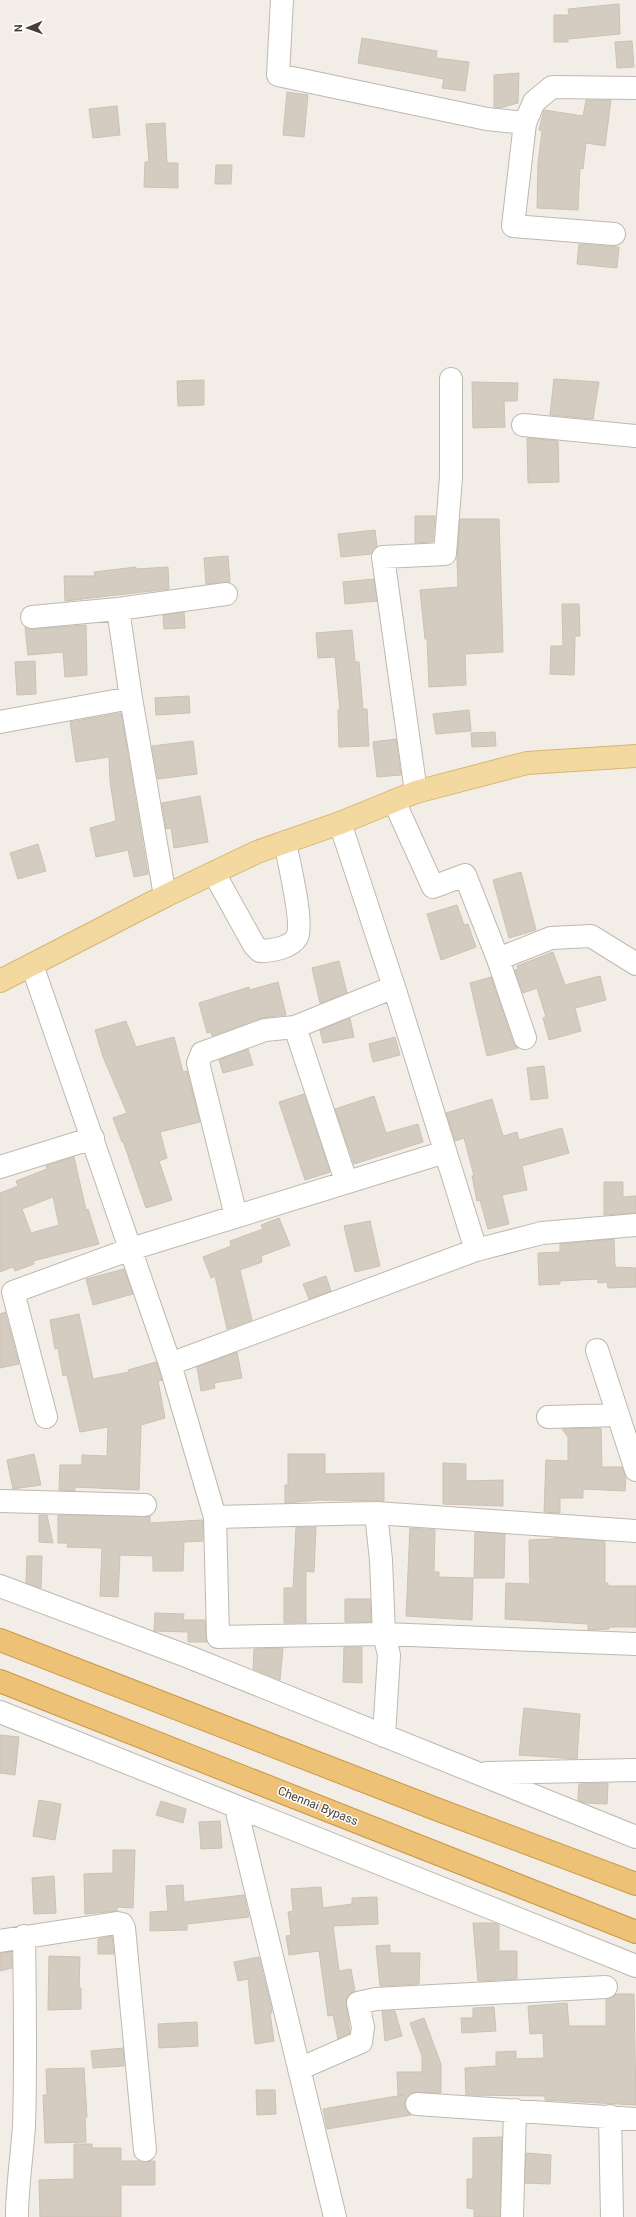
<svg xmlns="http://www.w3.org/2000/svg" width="636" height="2217" font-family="Roboto,sans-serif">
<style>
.building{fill:#d5ccc1;stroke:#ccc1b2;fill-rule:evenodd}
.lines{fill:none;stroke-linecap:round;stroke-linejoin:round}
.minor-casing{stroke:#bfb8ae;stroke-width:24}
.major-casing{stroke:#d6b571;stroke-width:24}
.highway-casing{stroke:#cc9747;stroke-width:24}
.minor{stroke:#fff;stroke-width:22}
.major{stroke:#f3d99f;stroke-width:22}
.highway{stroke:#eec276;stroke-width:22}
.labels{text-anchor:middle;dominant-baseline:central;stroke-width:3;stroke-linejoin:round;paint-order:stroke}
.street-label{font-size:12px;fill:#443e37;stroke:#fff}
</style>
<rect width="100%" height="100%" fill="#f2eee7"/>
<path class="building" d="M619 4 620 34 568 39V42H554V15H569L568 9Z
M362 38 437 51 436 58 469 62 465 91 442 88 444 79 358 63Z
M632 41 634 67 617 68 615 42Z
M519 73 518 103 500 108 494 107V75Z
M287 92 308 95 304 137 283 135Z
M586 100H611L605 146 586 143 583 169 580 168 578 210 537 208 538 163 542 131 539 130 544 110 583 116Z
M117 106 120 135 93 138 89 109Z
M165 123 167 163H178V188L144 187 145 162H149L146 124Z
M216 165H232L231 184H215Z
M579 244 619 247 617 268 577 264Z
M554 379 599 382 593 419 550 415Z
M204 380V405L178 406 177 381Z
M472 382 518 383 517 401H504L505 427 473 428Z
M527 438 558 441 559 482 528 483Z
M415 516H435L433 542 415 543Z
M460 519H499L503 652 465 654 466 685 429 687 427 639H425L420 590 458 587 457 558Z
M375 530 377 546 371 554 341 557 338 534Z
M228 556 230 582 206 584 204 558Z
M136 567V569L168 567 169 589 65 601 64 576H95L94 572Z
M374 579 377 601 345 604 343 582Z
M562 604H579L580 636H575L574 675 550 674 551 646H563Z
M184 612 185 628 164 629 163 615Z
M86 625 87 675 65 677 63 652 28 655 25 627 33 629Z
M352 630 355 662H359L363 709H367L369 746 339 747 338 710H340L335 657 318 658 316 633Z
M35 661 36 694 17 695 15 662Z
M189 696 190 713 156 715 155 698Z
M469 710 471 731 436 734 433 714Z
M121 713 148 874 134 877 128 850 96 857 90 828 116 821 110 781 109 757 76 762 70 722Z
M495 732 496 746 472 747 471 733Z
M396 739 401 775 377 777 373 742Z
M193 741 197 774 158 779 152 746Z
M200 796 208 842 174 848 171 828 166 829 162 803Z
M38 844 46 871 18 879 10 853Z
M521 872 536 930 509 938 493 880Z
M457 905 464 925 468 924 476 947 441 960 427 914Z
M553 952 565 985 600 976 606 1000 575 1008 581 1031 549 1040 543 1018 546 1017 537 988 523 993 515 970 518 969 517 966Z
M339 961 347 993 320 1003 312 968Z
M491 977 513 1042 518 1048 487 1056 470 983Z
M278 982 286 1015 261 1018 212 1036 211 1032 207 1033 199 1003 249 987 250 990Z
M350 1018 354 1037 323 1043 320 1030Z
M126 1021 136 1047 174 1037 183 1072 187 1071 200 1122 160 1132 167 1158 159 1161 172 1200 146 1208 123 1141 122 1142 113 1118 127 1113 103 1057 95 1030Z
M395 1037 400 1055 373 1062 369 1044Z
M248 1049 253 1065 223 1073 219 1060Z
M544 1066 548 1098 531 1100 527 1068Z
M304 1094 330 1172 305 1180 279 1102Z
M374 1096 386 1133 418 1124 423 1142 354 1164 335 1109Z
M492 1099 503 1136 517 1132 519 1140 562 1128 569 1153 522 1166 527 1190 502 1195 509 1224 488 1229 480 1200 477 1201 472 1176H474L464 1138 455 1141 446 1113Z
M74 1157 86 1210 88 1209 99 1244 33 1261 34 1264 15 1271 13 1267 0 1272V1193L18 1186 16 1181 47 1169 46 1166ZM53 1197 59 1225 31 1233 22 1209Z
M604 1182H623V1197L636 1196V1213L604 1215Z
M279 1218 290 1245 261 1256 262 1262 240 1270 252 1320 227 1329 215 1276 211 1278 203 1257 231 1246 230 1241 263 1229 261 1225Z
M370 1221 380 1266 355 1272 344 1226Z
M614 1239 615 1267 636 1268V1287L608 1288 607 1282 598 1283V1279L560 1281V1284L539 1285 538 1253 560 1252V1244Z
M124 1269 133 1294 93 1305 86 1279Z
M326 1276 331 1291 309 1299 303 1284Z
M5 1312 19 1364 0 1368V1314Z
M79 1314 93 1379 129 1372 128 1370 156 1362 162 1380 158 1381 165 1418 141 1425 139 1490 75 1487V1491L59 1490 60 1465H82V1455L107 1456 108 1427 80 1432 67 1375 63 1376 58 1348 55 1349 50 1320Z
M237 1352 242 1378 214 1383 215 1388 201 1391 197 1367Z
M601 1428 602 1467H622L626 1476 625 1491 583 1489V1498H560V1513L544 1512 546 1460 568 1461V1437L562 1429Z
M34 1454 41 1485 13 1489 7 1460Z
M288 1454H325V1474L384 1473V1501L319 1500 285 1503V1485H288Z
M443 1463 466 1464V1481L503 1480V1506L443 1504Z
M39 1515H47L53 1543 39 1542Z
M58 1515 150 1516V1523L203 1520V1541L184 1542 183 1571H153V1556L120 1555 118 1597 100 1596 102 1548 67 1547 68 1543H58Z
M296 1527H316L314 1572 306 1571V1623H284V1588H293Z
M410 1528 435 1530 434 1572H439V1577L473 1578 472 1620 406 1616Z
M475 1532 505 1534 504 1578H474Z
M554 1538 605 1541V1583H608V1586H636V1627H609V1629L588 1630V1624L505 1619 506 1583 530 1584 529 1540 554 1539Z
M27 1556H42L41 1588 26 1583Z
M345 1599H370L371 1622H345Z
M155 1613 184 1614 183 1620H205L207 1642H188V1632L154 1631Z
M344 1647H362V1683L343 1682Z
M283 1648 280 1680 253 1669 254 1649Z
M524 1708 580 1714 577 1759 519 1755Z
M0 1735 19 1737 15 1775 0 1773Z
M608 1783 607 1804 585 1803 578 1800 579 1784Z
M39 1800 61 1804 55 1840 33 1836Z
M161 1801 186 1809 183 1823 156 1815Z
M220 1821 222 1848 201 1849 199 1822Z
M113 1850H135L133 1908 117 1907V1911L85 1914 84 1874 113 1873Z
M54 1876 56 1913 34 1914 32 1878Z
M183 1885 184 1902 244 1895 249 1917 187 1924V1930L150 1931V1912L168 1911 166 1886Z
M321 1887 323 1908 352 1904V1898L377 1897 378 1924 333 1926 339 1971 351 1969 355 1991 349 1994 346 2000 350 2033 338 2039 333 2015 328 2016 319 1951 289 1955 286 1936 291 1935 288 1912 293 1911 291 1889Z
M473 1923H494L499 1925V1951H517V1979L478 1981Z
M112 1936 114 1954H98V1939Z
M390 1945V1953H420L419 1984 380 1986 376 1946Z
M11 1952 12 1968 0 1971V1953Z
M49 1956 80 1957 79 1988H81V2009L48 2010Z
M259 1957 271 2006 272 2013H270L274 2041 255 2044 248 1979 238 1981 234 1962Z
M616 1994H634L636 2105 545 2100V2096L466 2095 465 2068 496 2066V2052L516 2051V2059L544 2058 543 2033 530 2034 528 2006 567 2003 569 2026H606V2000L612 1998Z
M494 2007 496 2031 462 2033 461 2018H473V2008Z
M382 2011H395L402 2036 385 2041Z
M424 2018 441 2064V2093H411L406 2097 405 2104 406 2110 411 2115 327 2129 323 2109 403 2095H398L397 2072H422V2056L410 2023Z
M197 2022 198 2046 159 2048 158 2024Z
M123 2048 124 2066 93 2068 91 2051Z
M84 2068 87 2117H85L86 2142 45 2143 43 2095H47L46 2069Z
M256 2090H275L276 2114 257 2115Z
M502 2137 500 2217H474V2209L467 2208V2179H473V2138Z
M74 2144H92V2148H121V2161H155V2185H121V2217H40L39 2180 74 2179Z
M526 2153 551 2155 550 2184 525 2183Z"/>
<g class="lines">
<defs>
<path id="minor" d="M282 0 278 75 487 119 525 123
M614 234 513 226 525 123 534 102 552 87 636 88
M523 425 636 436
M118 609 226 594
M32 617 118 609 131 698
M0 722 131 698 165 896
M416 792 383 557 445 554 451 477V379
M394 801 433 887 465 875 498 959 551 938 591 936 636 964
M214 873 254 945 260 951C271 951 291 948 297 937 304 923 288 859 285 842
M498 959 525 1038
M32 965 170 1364 215 1517
M295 1027 346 1181
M0 1167 93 1138
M236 1216 198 1063 202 1053 265 1030 295 1027 394 987
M476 1250 542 1233 636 1225
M597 1350 636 1470
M170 1364 476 1250 394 987 340 823
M46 1417 13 1292 131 1249 445 1152
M548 1417 618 1415
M0 1501 145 1505
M376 1513 381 1560 384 1634 218 1637 215 1517 376 1513 636 1531
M0 1586 189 1657 636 1837
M0 1712 636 1966
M384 1736 389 1655 384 1634 636 1644
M487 1773 636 1770
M236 1808 335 2217
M0 1941 117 1923 122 1924 124 1928 145 2150
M299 2069 361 2042 363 2027 358 2003 376 1999 606 1987
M417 2104 636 2119
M610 2116 612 2217
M17 2217C17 2187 22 2156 24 2126 26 2062 25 2000 24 1936
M512 2217 515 2110"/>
<path id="major" d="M0 981 165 896 257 852 340 823 416 792 527 763 636 756"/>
<path id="highway" d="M0 1640 436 1809 636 1884
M0 1681 636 1932"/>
</defs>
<use href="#minor" class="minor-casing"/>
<use href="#major" class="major-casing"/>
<use href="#highway" class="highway-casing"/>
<use href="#minor" class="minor"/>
<use href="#major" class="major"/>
<use href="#highway" class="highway"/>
</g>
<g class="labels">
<g class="street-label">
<text transform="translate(318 1806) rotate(22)">Chennai Bypass</text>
</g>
</g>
<g transform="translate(28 28) rotate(268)" stroke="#ffffff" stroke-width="3" paint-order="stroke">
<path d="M0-3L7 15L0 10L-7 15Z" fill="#443e37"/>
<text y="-6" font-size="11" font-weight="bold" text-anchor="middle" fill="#443e37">N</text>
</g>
</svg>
